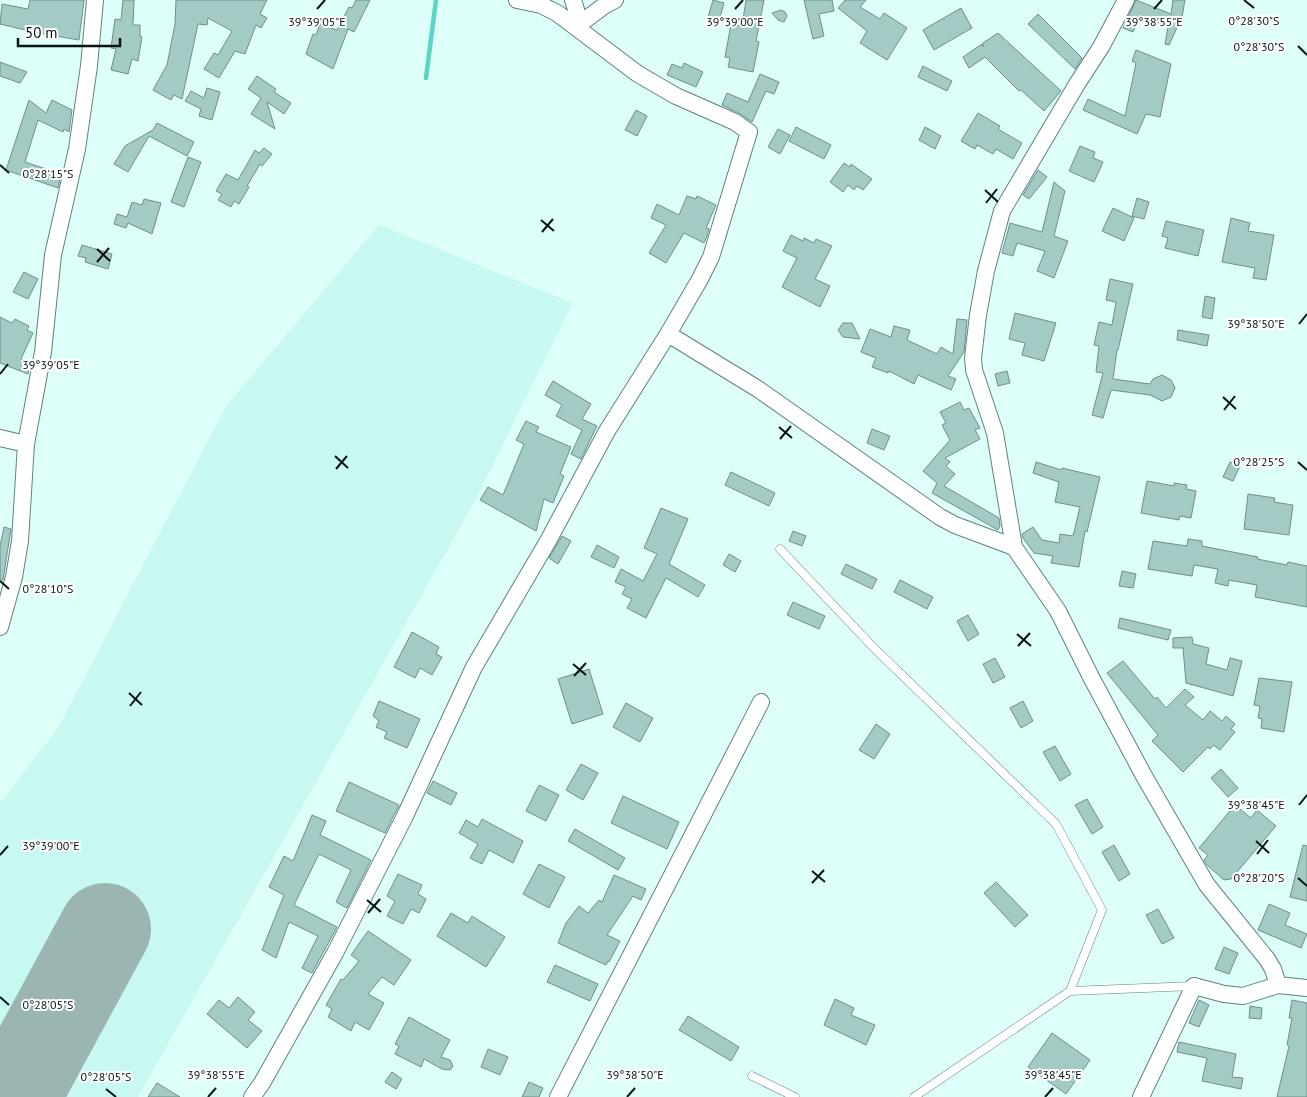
<svg xmlns="http://www.w3.org/2000/svg" width="1307" height="1097" font-family="'PT Sans',sans-serif">
<style>
.built{fill:#c7f9f2}
.lines{fill:none;stroke-linecap:round;stroke-linejoin:round}
.stream{stroke:#5ad4c7;stroke-width:4.5}
.runway{stroke:#9bb6b2;stroke-width:92}
.building{fill:#a3cac4;stroke:#6c908b}
.service-casing{stroke:#5e827e;stroke-width:9}
.minor-casing{stroke:#5e827e;stroke-width:18}
.service{stroke:#fff;stroke-width:8}
.minor{stroke:#fff;stroke-width:16}
.ticks{fill:none;stroke:#061412;stroke-width:2}
.ticks-label{font-size:12px;text-anchor:middle;fill:#061412;stroke:#fff;stroke-width:4;stroke-linejoin:round;paint-order:stroke}
</style>
<rect width="100%" height="100%" fill="#defef9"/>
<path class="built" d="M379 225 573 303 475 501 138 1097H0V803L58 728 226 406Z"/>
<g class="lines">
<path class="stream" d="M426 78 436 0"/>
<path class="runway" d="M14 1097 105 929"/>
</g>
<path class="building" d="M30 0H84L79 40 38 33 0 24 2 4 28 9Z
M123 0H134L133 25H140V36L142 37 138 61 132 59 128 74 111 70 116 49 111 48 115 19 121 20Z
M176 0H267L260 14 267 18 261 28 256 25 245 54 235 51 219 78 204 69 214 53 218 55 232 31 208 18 207 25 198 24 182 99 174 95 171 100 153 90 167 65 175 24Z
M356 0H370L354 32 348 29 333 69 306 54 313 34 316 35 320 24 337 30 349 7 352 8Z
M713 0 724 3 719 21 708 17Z
M746 0H764L756 41 759 42 753 72 728 67 730 58 725 57 731 24 742 26Z
M804 0H832L834 11 819 14 824 36 813 39Z
M845 0H866L860 7 880 19 884 13 907 28 887 60 860 43 867 31 838 8Z
M1136 0 1171 14 1173 0H1185L1182 17 1169 45 1165 44 1168 27 1141 15 1133 32 1123 28Z
M961 8 972 28 934 50 923 30Z
M781 10 785 12 787 16 784 22 778 20 772 13Z
M1038 14 1082 58 1075 69 1028 24Z
M998 33 1061 91 1044 111 1021 90 1019 91 985 57 969 68 963 57 982 44 983 47V43Z
M1136 50 1171 64 1160 117 1146 114 1137 134 1083 110 1088 99 1125 116 1136 63 1132 61Z
M0 62 27 72 20 83 0 76Z
M684 63 703 72 696 87 667 75 672 64 682 68Z
M923 66 952 81 947 91 918 77Z
M760 74 779 82 774 94 766 91 752 122 739 113 722 105 727 93 748 102Z
M257 76 276 89 274 92 291 103 284 114 267 102 275 129 251 114 261 98 248 89Z
M207 88 220 92 212 120 199 116 201 109 185 101 191 91 204 98Z
M29 100 46 113 52 100 72 110 69 132 64 129 63 132 38 120 25 162 61 174 58 188 6 170Z
M636 110 647 116 637 136 625 130Z
M978 113 1000 126 998 129 1022 143 1013 159 996 149 993 154 977 145 975 149 961 141Z
M157 123 194 142 187 156 149 136 128 172 114 164 125 146 153 130Z
M796 127 831 145 824 159 789 141Z
M925 127 941 136 935 149 919 140Z
M778 129 790 135 780 154 768 147Z
M1080 146 1095 152 1093 158 1103 162 1094 182 1069 171Z
M264 148 272 154 262 166 260 164 247 186 249 187 239 204 234 201 231 207 218 200 222 194 216 191 226 174 238 180 255 150 259 153Z
M188 157 201 162 184 207 171 202Z
M844 163 850 167 851 164 872 179 863 190 857 186 854 190 848 185 843 192 830 182Z
M1038 170 1047 177 1029 199 1023 195Z
M1054 182 1065 191 1054 236 1068 241 1054 278 1037 271 1045 251 1017 243 1013 256 1002 253 1010 223 1042 232Z
M687 196 696 199 697 196 716 205 706 228 709 229 707 236 704 243 684 233 666 263 649 253 666 225 651 218 657 204 679 215Z
M1137 198 1149 202 1144 219 1132 216Z
M144 199 161 203 152 234 128 223 126 228 114 224 117 214 127 217 132 202 142 205Z
M1113 208 1134 218 1124 241 1102 231Z
M1231 218 1250 223 1248 231 1274 235 1266 280 1253 278 1255 268 1222 262Z
M1166 221 1204 230 1198 256 1165 248 1168 238 1162 236Z
M791 235 803 241 804 238 814 243 816 239 832 246 815 279 830 286 820 307 782 287 797 258 783 251Z
M82 245 112 254 108 269 85 262 86 258 78 256Z
M24 272 38 279 28 299 13 292Z
M1110 279 1133 284 1118 350H1117L1113 379 1150 384 1153 379 1162 375 1171 380 1175 388 1171 397 1162 401 1150 395 1111 390 1103 418 1092 415 1103 373 1096 372 1099 346 1094 345 1099 322 1112 325 1116 302 1106 300Z
M1205 296 1215 298 1212 319 1202 317Z
M1015 313 1056 323 1044 361 1022 355 1025 343 1009 339Z
M0 317 12 323 15 319 29 326 27 330 33 333 21 359 31 363 28 374 0 363Z
M957 319 967 320 964 352 948 376 956 379 951 390 918 375 914 384 889 371 888 373 872 367 876 358 861 352 870 329 891 337 894 326 910 330 907 340 937 354 941 347 953 354Z
M843 323H852L860 339 843 337 838 330Z
M1178 330 1209 335 1207 346 1177 340Z
M1007 371 1010 383 998 386 995 374Z
M553 381 591 404 582 419 597 426 581 459 571 454 582 430 556 416 562 405 545 395Z
M960 402 964 410 969 408 980 428 975 430 980 439 945 458 950 462 946 466 955 474 944 486 999 518 1000 526 998 530 932 493 937 483 923 471 950 440 942 425 946 423 940 412Z
M526 421 539 427 536 432 571 447 560 474 564 476 553 503 544 499 536 531 480 500 488 487 503 495 524 444 516 440Z
M872 429 890 436 884 450 867 443Z
M1036 462 1061 470 1062 468 1100 477 1087 532 1085 531 1079 567 1051 563 1053 556 1034 553 1023 538 1022 534 1033 527 1042 540 1059 543 1060 534 1073 536 1080 507 1055 502 1059 482 1033 473Z
M1230 462 1240 466 1233 481 1223 477Z
M731 472 775 493 769 506 725 485Z
M1147 481 1174 486V483L1187 485 1186 489 1196 491 1191 518 1180 516 1179 520 1141 513Z
M1248 494 1275 498 1274 502 1293 505 1289 535 1244 529Z
M661 508 688 519 669 564 705 585 698 597 666 578 646 618 627 608 632 599 622 594 626 587 615 582 621 569 643 581 657 554 644 548Z
M4 527 11 529 3 580H0V546Z
M793 531 806 536 802 546 789 541Z
M562 536 571 541 558 564 549 558Z
M1188 539 1202 541V546L1258 557 1257 559 1287 565 1288 562 1307 566V607L1255 597 1257 585 1229 580 1228 586 1215 583 1218 569 1194 565 1192 576 1148 569 1153 541 1187 546Z
M597 545 619 557 614 568 591 557Z
M729 554 741 561 735 572 723 565Z
M846 564 877 579 872 589 841 574Z
M1122 571 1136 574 1133 588 1119 586Z
M900 580 933 597 927 609 894 592Z
M793 602 825 616 819 629 787 615Z
M968 615 979 634 968 641 957 621Z
M1120 618 1171 630 1168 640 1118 628Z
M412 632 439 647 436 654 442 657 432 675 420 668 415 678 394 667Z
M1192 637 1193 644 1209 648 1206 664 1227 670 1230 658 1242 661 1233 696 1186 683 1183 648H1173V638Z
M995 658 1005 677 993 683 983 664Z
M1123 661 1155 699 1157 697 1166 708 1185 689 1194 697 1185 705 1203 720 1210 711 1222 721 1226 716 1235 724 1231 729 1235 732 1220 750 1213 745 1210 749 1208 747 1183 772 1152 741 1158 735 1107 673Z
M589 669 603 714 572 724 558 679Z
M1259 678 1292 682 1284 732 1261 728 1262 719 1258 718 1260 706 1254 705Z
M379 701 420 719 407 748 384 738 387 732 376 727 379 721 373 716Z
M1023 701 1033 721 1021 728 1010 708Z
M626 703 653 718 640 742 613 727Z
M876 724 890 734 874 759 859 750Z
M1055 746 1071 774 1060 781 1043 752Z
M581 764 598 773 583 800 566 790Z
M1221 769 1238 788 1228 797 1211 778Z
M433 781 457 793 451 805 427 793Z
M349 782 399 805 385 833 336 811Z
M539 785 559 795 546 821 526 811Z
M623 796 679 822 667 849 611 823Z
M1087 799 1103 827 1092 834 1075 805Z
M1235 805 1251 818 1257 810 1276 826 1231 879 1224 880 1207 865 1204 860 1208 855 1199 848Z
M312 815 326 821 320 835 371 860 347 908 336 902 351 870 319 854 294 905 337 927 312 973 302 968 318 936 289 922 276 958 262 950 284 895 269 887 284 856 293 861Z
M482 819 523 841 513 863 489 850 482 864 470 858 478 844 459 833 466 820 478 827Z
M575 829 625 858 618 870 568 841Z
M1114 845 1130 874 1119 881 1102 852Z
M1303 845 1307 846V901L1290 897Z
M539 864 565 877 549 908 523 894Z
M398 874 422 885 418 894 426 899 419 913 411 909 403 924 387 916 395 901 387 896Z
M614 875 646 889 641 900 633 896 607 935 620 941 609 962 608 961 606 965 558 943 566 923 579 906 588 913 599 900 602 902Z
M996 882 1028 915 1015 927 984 893Z
M1269 904 1290 913 1285 925 1307 934 1301 948 1258 930Z
M1158 909 1174 938 1162 944 1146 915Z
M451 913 468 923 472 916 505 937 486 967 437 936Z
M368 931 411 960 394 985 382 977 368 994 384 1003 369 1030 355 1022 351 1031 328 1017 332 1009 326 1005 341 979 343 980 359 961 351 955Z
M1224 947 1238 953 1229 974 1215 969Z
M555 965 598 984 590 1001 547 982Z
M238 997 255 1012 248 1020 262 1031 247 1048 207 1014 219 1000 229 1008Z
M835 999 854 1008 851 1015 875 1025 866 1045 824 1025Z
M1199 1000 1209 1005 1199 1027 1189 1023Z
M1292 1000 1307 1003V1097H1277L1289 1046 1287 1045 1292 1018H1289Z
M1250 1006 1262 1008 1261 1019 1249 1018Z
M688 1016 739 1047 731 1061 679 1030Z
M409 1017 450 1040 441 1057 450 1060 453 1066 451 1069 448 1070 442 1069 424 1059 421 1067 395 1054 399 1046 395 1044Z
M1052 1033 1090 1060 1066 1094 1028 1067Z
M1179 1042 1236 1054 1232 1077 1243 1078 1241 1089 1202 1081 1207 1058 1177 1052Z
M488 1049 508 1057 500 1075 481 1067Z
M392 1072 402 1079 396 1089 385 1082Z
M529 1082 543 1088 539 1097H522Z
M157 1083 180 1097H148Z"/>
<g class="lines">
<defs>
<path id="service" d="M780 549 874 648 1056 824 1102 910 1070 991
M752 1076 795 1097
M914 1097 1070 991 1194 986"/>
<path id="minor" d="M517 0 541 5 557 13 638 74 676 96 735 122 749 132 711 257 700 279 668 334
M573 24 577 13 573 0
M577 26 605 5 615 0
M0 438 26 444
M1014 547 995 433 974 370 973 358 978 315 986 271 1002 211 1077 84 1101 47 1126 0
M0 627 14 577 20 541 26 444 43 352 53 255 77 149 89 66 95 0
M252 1097 262 1083 335 953 404 818 474 667 548 541 607 431 668 334 758 389 940 517 955 525 1014 547 1058 611 1091 677 1144 776 1207 885 1267 959 1273 969 1278 985
M558 1097 761 702
M1141 1097 1194 986 1224 994 1243 996 1278 985 1307 988"/>
</defs>
<use href="#service" class="service-casing"/>
<use href="#minor" class="minor-casing"/>
<use href="#service" class="service"/>
<use href="#minor" class="minor"/>
</g>
<path class="ticks" d="M1244 0 1254 8M317 9 325 0M735 9 743 0M1154 9 1162 0M1298 46 1307 55M0 165 9 173M985 190 998 202M986 203 997 189M541 220 554 231M542 232 553 219M97 249 110 261M97 262 109 248M1299 324 1307 314M0 374 8 364M1223 397 1236 409M1224 410 1235 396M779 427 792 438M780 439 791 426M335 456 348 468M1298 462 1307 470M336 469 347 456M0 581 9 589M1017 634 1031 646M1018 646 1030 633M573 664 586 675M574 676 586 663M129 693 142 705M130 706 141 692M1299 805 1307 795M1256 841 1269 853M1257 854 1268 840M0 855 8 846M812 871 825 882M1298 878 1307 886M812 883 824 870M367 900 381 912M368 913 380 899M0 997 9 1005M106 1089 116 1097M208 1097 216 1088M627 1097 635 1088M1045 1097 1053 1088"/>
<g class="ticks-label">
<text x="1254" y="25">0°28'30"S</text>
<text x="317" y="26">39°39'05"E</text>
<text x="735" y="26">39°39'00"E</text>
<text x="1154" y="26">39°38'55"E</text>
<text x="1259" y="51">0°28'30"S</text>
<text x="48" y="178">0°28'15"S</text>
<text x="1256" y="328">39°38'50"E</text>
<text x="51" y="369">39°39'05"E</text>
<text x="1259" y="466">0°28'25"S</text>
<text x="48" y="593">0°28'10"S</text>
<text x="1256" y="809">39°38'45"E</text>
<text x="51" y="850">39°39'00"E</text>
<text x="1259" y="882">0°28'20"S</text>
<text x="48" y="1009">0°28'05"S</text>
<text x="216" y="1079">39°38'55"E</text>
<text x="635" y="1079">39°38'50"E</text>
<text x="1053" y="1079">39°38'45"E</text>
<text x="106" y="1081">0°28'05"S</text>
</g>
<path d="M18 38v8h102v-8" fill="none" stroke="#061412" stroke-width="2.5"/>
<text x="25" y="38" font-size="15" fill="#061412" stroke="#ffffff" stroke-width="4" paint-order="stroke">50 m</text>
</svg>
